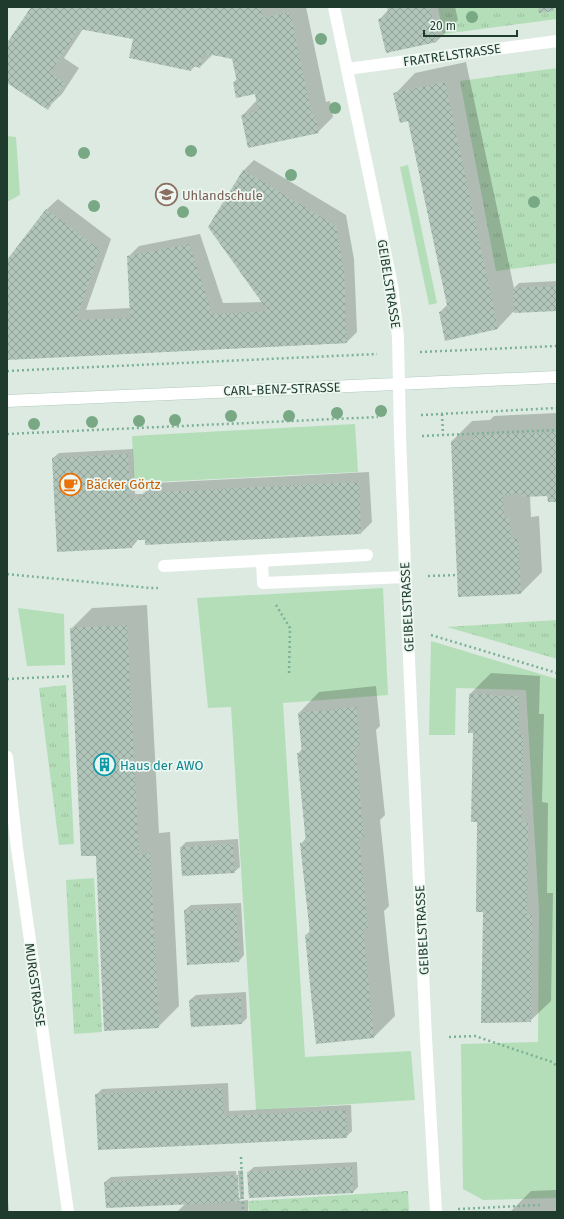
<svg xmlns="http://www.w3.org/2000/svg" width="564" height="1219" font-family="'Fira Sans',sans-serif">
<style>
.grass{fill:url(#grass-tufts)}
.park{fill:url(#park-crowns)}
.garden{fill:#b4deb8}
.shadow{fill:#0003}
.building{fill:url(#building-cross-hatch)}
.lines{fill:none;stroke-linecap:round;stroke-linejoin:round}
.secondary-casing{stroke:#afcbbd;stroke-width:13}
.path{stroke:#7bb197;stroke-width:2.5;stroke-dasharray:2 3;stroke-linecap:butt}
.lane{stroke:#fff;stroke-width:12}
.street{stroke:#fff;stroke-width:12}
.secondary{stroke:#fff;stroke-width:12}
.tree{fill:#78a984}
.labels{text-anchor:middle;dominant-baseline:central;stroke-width:3.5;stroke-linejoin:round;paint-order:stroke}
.street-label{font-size:13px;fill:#1e3b2e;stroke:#edf7f1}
.education-label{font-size:13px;fill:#785e54;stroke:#edf7f1;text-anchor:start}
.food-label{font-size:13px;fill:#c56008;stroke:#edf7f1;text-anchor:start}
.culture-label{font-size:13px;fill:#0d838f;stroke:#edf7f1;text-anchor:start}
</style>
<defs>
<pattern id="grass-tufts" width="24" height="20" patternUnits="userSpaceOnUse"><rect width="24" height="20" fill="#b4deb8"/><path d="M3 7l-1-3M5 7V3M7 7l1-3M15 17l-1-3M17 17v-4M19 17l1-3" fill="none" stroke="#9abf9e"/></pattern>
<pattern id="park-crowns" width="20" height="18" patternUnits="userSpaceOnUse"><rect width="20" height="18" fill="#b4deb8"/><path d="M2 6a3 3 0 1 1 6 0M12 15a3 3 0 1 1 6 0" fill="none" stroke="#9abf9e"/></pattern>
<pattern id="building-cross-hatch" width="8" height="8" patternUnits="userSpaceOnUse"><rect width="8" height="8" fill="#b2c5bb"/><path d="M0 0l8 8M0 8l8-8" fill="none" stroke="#90a198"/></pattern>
</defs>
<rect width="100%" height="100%" fill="#ddeae2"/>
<path class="grass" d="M438 7H557V19L443 34Z
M557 68V263L496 271 460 81Z
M557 620V659L447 627Z
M66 685 74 844 59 845 39 688Z
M94 878 102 1032 74 1034 66 880Z"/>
<path class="park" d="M408 1191 409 1212H249L248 1201Z"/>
<path class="garden" d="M7 136 16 137 20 195 7 202Z
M408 165 437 303 429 305 400 167Z
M355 424 358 472 134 483 132 436Z
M383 588 388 695 283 703 305 1057 411 1051 415 1100 256 1110 231 707 208 708 197 598Z
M18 608 64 614 65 665 27 666Z
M431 641 557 679V1198L483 1200 463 1189 461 1044 538 1042 539 910 526 690 456 688 455 735H429Z"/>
<path class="shadow" d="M32 7H306L326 102 330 101 333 117 318 132 243 115 257 100 256 93 234 82 237 79 233 58 213 54 200 67 195 66 191 70 134 39 83 29 64 58 79 68 62 94 47 108 7 82V45Z
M388 7H455L458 20 437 41 380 19 388 10Z
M466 62 514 288 519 283 557 281V310L513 312 498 328 440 312 448 304 409 120 395 94 415 73Z
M254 160 346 215 354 259 357 332 346 343 7 359V261L47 209 58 199 111 239 86 310 131 308 128 257 139 246 200 234 223 303 262 302 209 227 244 170Z
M557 413V501L548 495 530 496 531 517 539 516 542 572 521 593 452 441 472 421 490 420 494 416Z
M133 449 135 494H143L154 483 369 472 372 522 361 533 146 544V539H137V541L132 547 53 458 59 453Z
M147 605 159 833 170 832 179 1006 158 1027 96 855 71 629 92 608Z
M491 673 540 676 539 714H544L542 802 548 803 547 893H553L551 1001 530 1021 484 911 474 732 470 694Z
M376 686 380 726 376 730 385 815 380 820 389 906 384 911 395 1016 374 1037 306 935 310 931 301 844 306 838 298 754 302 749 299 713 319 692Z
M238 839 240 867 234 872 181 847 186 842Z
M241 903 244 955 239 961 185 910 191 905Z
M246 992 247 1018 242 1023 190 1000 196 995Z
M228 1083 229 1111 351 1105 352 1131 346 1137 96 1095 102 1089Z
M357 1162 358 1187 353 1192 248 1172 254 1167Z
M243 1170 244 1196 239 1201 248 1200V1212H177L185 1204 105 1182 111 1177 236 1171 238 1198H240L238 1171Z
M7 1184 9 1212H7Z
M557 1190V1212H510L531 1191Z"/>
<path class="building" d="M31 7H261L263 18 290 12 312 116 315 115 319 133 248 148 241 115 258 111 255 94 236 98 233 82H237L232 59 203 53 200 68 192 66 191 71 129 58 133 39 79 29 50 73 65 83 48 110 7 83V43Z
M387 7H430L437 42 386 53 378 19 389 17Z
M538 7H553L554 11 539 13Z
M445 82 498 329 445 341 439 312 448 310 408 121 400 123 393 93Z
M243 170 336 226 344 271 347 343 7 360V260L46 209 100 250 76 320 130 318 127 256 189 244 212 314 268 311 208 227Z
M557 286V311L514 313 513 288Z
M557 432V502H548L547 496 522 497 521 494 503 495 504 518 509 517 511 538 518 537 521 594 458 597 451 441 473 440V436Z
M128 454 130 499 143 498V493L359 482 361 534 145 545V540H132V548L57 552 52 458Z
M127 625 139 854 150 853 159 1028 104 1031 96 856H81L70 628Z
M469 694H492V696H519V734H523L522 823H528L527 914 532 913 531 1022 481 1023 483 912H476L477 822H471L473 733H468Z
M356 707 360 747 355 748 364 837H359L368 928 363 929 374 1038 316 1044 305 935 310 934 300 843H306L297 753H302L298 713Z
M233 844 235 873 182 876 180 847Z
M236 908 239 962 187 965 184 910Z
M241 997 242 1024 191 1027 189 1000Z
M222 1088 224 1116 346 1110 347 1138 98 1150 95 1094Z
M352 1167 353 1193 249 1198 247 1172Z
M238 1175 239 1202 106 1208 104 1182Z"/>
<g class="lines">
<defs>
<path id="secondary" d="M7 401 557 377"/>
</defs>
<use href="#secondary" class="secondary-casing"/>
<path class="path" d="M420 352 557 346
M7 371 377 354
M442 414 443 435
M421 415 557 408
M7 434 378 417
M422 436 557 430
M7 574 150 588H158
M428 576 457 575
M276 605 290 628 289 674
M431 635 557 673
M7 679 72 676
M449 1037 475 1036 552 1062 557 1066
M241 1157 243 1212
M458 1209 540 1205"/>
<path class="lane" d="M262 561 263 583 406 577
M164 566 367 555"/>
<path class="street" d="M334 7 392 285 398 337 400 436 406 592 426 1038 436 1212
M347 69 557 41
M7 757 17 848 68 1212"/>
<use href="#secondary" class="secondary"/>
</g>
<g class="tree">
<circle cx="472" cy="17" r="6"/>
<circle cx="321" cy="39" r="6"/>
<circle cx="335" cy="108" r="6"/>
<circle cx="191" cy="151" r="6"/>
<circle cx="84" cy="153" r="6"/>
<circle cx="291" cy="175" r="6"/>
<circle cx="534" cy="202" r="6"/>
<circle cx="94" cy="206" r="6"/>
<circle cx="183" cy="212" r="6"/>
<circle cx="381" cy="411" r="6"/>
<circle cx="337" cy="413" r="6"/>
<circle cx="231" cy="416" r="6"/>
<circle cx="289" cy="416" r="6"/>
<circle cx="175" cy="420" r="6"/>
<circle cx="139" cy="421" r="6"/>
<circle cx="92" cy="422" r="6"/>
<circle cx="34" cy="424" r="6"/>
</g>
<defs>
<symbol id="school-ring" viewBox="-11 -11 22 22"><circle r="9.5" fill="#edf7f1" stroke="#8d6e63" stroke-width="1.5"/><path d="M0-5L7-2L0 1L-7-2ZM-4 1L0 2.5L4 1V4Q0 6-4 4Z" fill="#8d6e63"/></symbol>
<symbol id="cafe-ring" viewBox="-11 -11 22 22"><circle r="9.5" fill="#edf7f1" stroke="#e8710a" stroke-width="1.5"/><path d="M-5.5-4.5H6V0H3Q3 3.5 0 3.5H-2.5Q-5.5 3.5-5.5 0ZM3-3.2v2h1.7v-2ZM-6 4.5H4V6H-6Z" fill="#e8710a"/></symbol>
<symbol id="building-ring" viewBox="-11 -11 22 22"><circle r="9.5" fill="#edf7f1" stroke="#0f9aa8" stroke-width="1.5"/><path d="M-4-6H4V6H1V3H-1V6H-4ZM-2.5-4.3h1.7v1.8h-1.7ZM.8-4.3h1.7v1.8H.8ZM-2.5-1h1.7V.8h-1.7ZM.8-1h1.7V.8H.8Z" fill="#0f9aa8"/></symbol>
</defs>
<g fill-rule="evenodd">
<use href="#school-ring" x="154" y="182" width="25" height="25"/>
<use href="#cafe-ring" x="58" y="472" width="25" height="25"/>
<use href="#building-ring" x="92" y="752" width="25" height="25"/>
</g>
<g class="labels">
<g class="street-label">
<text transform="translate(452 55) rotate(-8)">FRATRELSTRASSE</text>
<text transform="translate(389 284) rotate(81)">GEIBELSTRASSE</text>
<text transform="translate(282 389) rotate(-2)">CARL-BENZ-STRASSE</text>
<text transform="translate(407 607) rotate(-93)">GEIBELSTRASSE</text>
<text transform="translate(422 930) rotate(-93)">GEIBELSTRASSE</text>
<text transform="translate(35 985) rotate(82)">MURGSTRASSE</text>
</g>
<g class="education-label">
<text x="182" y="195">Uhlandschule</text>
</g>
<g class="food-label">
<text x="86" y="484">Bäcker Görtz</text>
</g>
<g class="culture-label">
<text x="120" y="765">Haus der AWO</text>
</g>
</g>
<rect width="564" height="1219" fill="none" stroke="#1e3b2e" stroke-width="16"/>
<path d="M424 30v6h93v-6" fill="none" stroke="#1e3b2e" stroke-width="2"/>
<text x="430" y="30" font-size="12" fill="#1e3b2e" stroke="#edf7f1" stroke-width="3" paint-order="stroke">20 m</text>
</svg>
